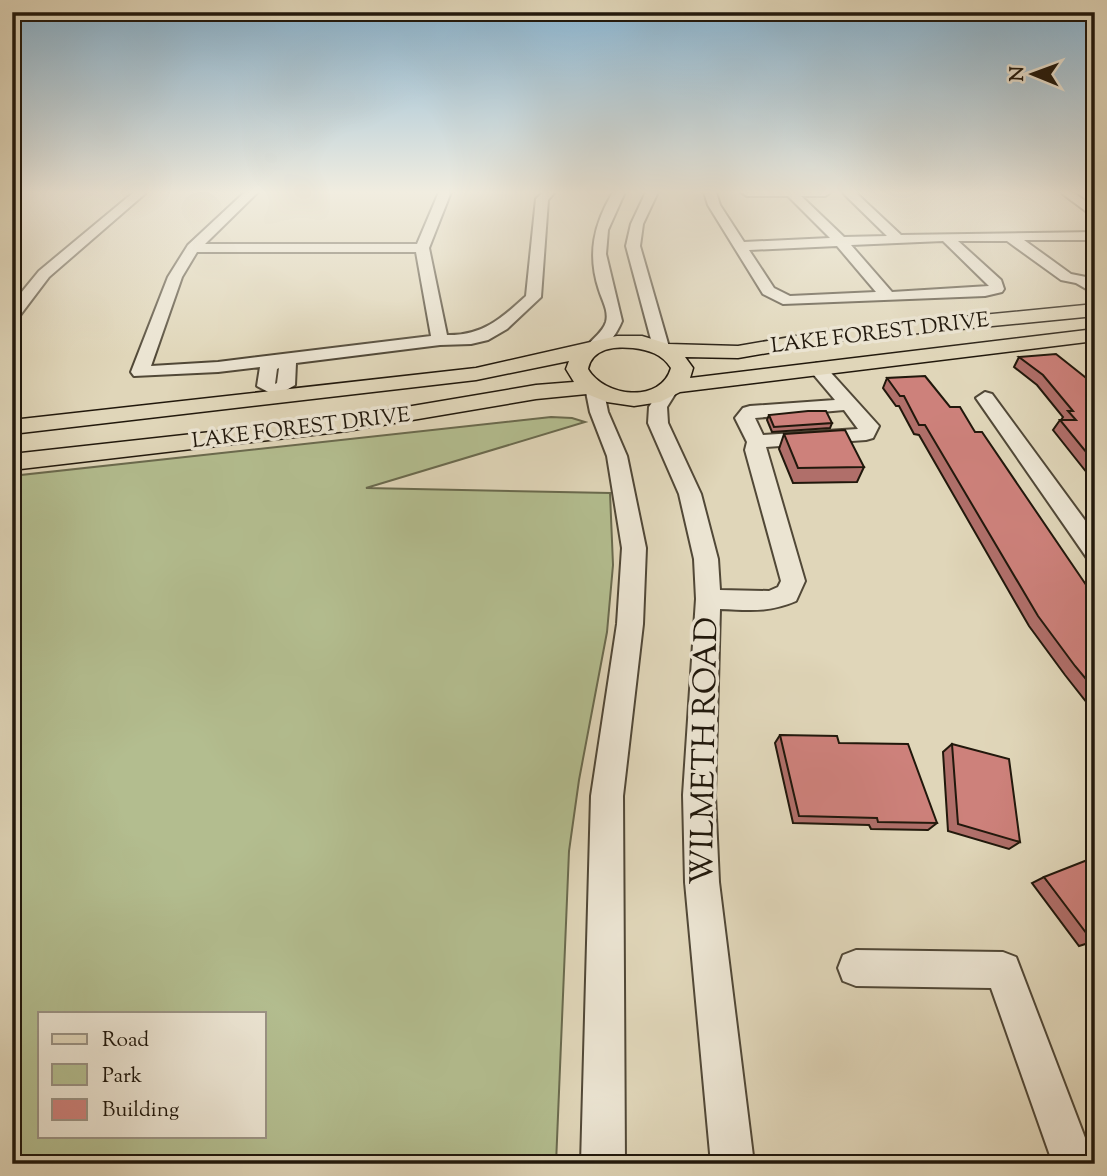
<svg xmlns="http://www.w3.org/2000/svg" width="1107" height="1176" font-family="'Sorts Mill Goudy',serif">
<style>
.green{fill:#b3bd8f;stroke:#6a6a4e;stroke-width:2;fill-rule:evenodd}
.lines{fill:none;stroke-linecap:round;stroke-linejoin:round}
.minor-casing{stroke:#514837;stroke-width:4}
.major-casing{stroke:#21180c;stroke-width:3}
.minor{fill:#ebe4d2;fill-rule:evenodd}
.major{fill:#e0d6b9;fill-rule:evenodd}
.wall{fill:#b06f6a;stroke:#21180c;stroke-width:2}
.building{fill:#cd817b;stroke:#21180c;stroke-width:2}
.labels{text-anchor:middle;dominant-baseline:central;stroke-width:7;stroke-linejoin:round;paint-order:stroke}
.far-street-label{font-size:21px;fill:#21180c;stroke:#ebe4d2}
.near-street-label{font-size:32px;fill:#21180c;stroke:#ebe4d2}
</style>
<rect width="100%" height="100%" fill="#e0d6b9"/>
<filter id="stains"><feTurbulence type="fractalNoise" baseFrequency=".00286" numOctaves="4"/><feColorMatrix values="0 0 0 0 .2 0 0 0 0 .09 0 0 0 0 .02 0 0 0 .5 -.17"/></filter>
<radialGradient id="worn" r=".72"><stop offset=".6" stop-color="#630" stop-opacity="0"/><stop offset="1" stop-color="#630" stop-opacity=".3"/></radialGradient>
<path class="green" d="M551 417 572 418 585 422 366 488 610 493 613 565 607 632 579 780 569 851 556 1164H12V476ZM40 1013H264V1136H40Z"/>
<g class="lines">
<defs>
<path id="minor" d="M134 192H147L49 277 18 318 12 320V304L39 271Z
M245 192H258L205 244H417L439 192H451L429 248 447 335C482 336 501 319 526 296L536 199 543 192H555L548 200 541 297 507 329 488 340 471 344 440 345 296 363 295 385 276 396 257 386 260 367 218 372 134 376 131 372 168 277 188 245ZM197 252H416L431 336 218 362 151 366 182 277ZM279 368 277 383 275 384 277 369Z
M613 192H625L608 230 606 254 622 321C617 333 607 349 594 352L586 347C592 339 603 332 606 322 609 311 602 300 599 290 587 254 594 224 613 192Z
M646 192H658L643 224 640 246 669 347 661 352 653 347 626 246 631 224Z
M704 192H716L720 205 744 242 830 238 788 196H747L741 192H831L825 196H801L844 237 887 236 842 192H855L901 235 1095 232V240H1024L1071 274 1086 277 1095 283V294L1076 283 1061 280 1007 241H958L1001 280 1004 289 1002 292 985 296 783 304 763 294 708 205ZM943 241 989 286 892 292 851 245ZM837 246 876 292 790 296 774 288 749 250Z
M1060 192H1073L1095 208V218Z
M817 363 823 364 879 426 873 438 866 440 766 447 805 581 796 601C768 613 749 610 720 609L715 795 719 882 754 1164H711L685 882 683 795 696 599 694 559 679 494 648 423 649 407 662 387H674L677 391 667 407 668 423 701 494 718 559 720 590 769 591 778 587 781 581 745 450 747 442 735 418 743 408 750 406 835 400 808 368ZM844 410 858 429 763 435 755 418Z
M595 387 604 392 608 412 627 456 646 548 643 624 623 796 625 1164H581L591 796 617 624 622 548 607 456 590 412 586 392Z
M985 392 992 394 1095 534V560L1087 558 976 398Z
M856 950 1003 952 1016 957 1095 1164H1053L991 988 856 986 843 981 838 968 843 955Z"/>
<path id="major" d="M1095 304V316L837 341 738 358 685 357 693 368 690 378 1095 329V341L680 392 660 402 634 406 607 402 587 394 536 399 347 431 12 470V454L347 417 536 385 574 382 566 369 569 361 476 380 12 434V420L476 368 617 336H642L668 344 738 346 837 329ZM633 348C649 350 662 354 671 368 661 404 604 397 588 369 592 348 615 346 633 348Z"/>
</defs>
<use href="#minor" class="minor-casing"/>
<use href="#major" class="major-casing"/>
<use href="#minor" class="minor"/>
<use href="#major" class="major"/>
</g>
<path class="wall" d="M1019 357 1095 385V483L1053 430 1060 420H1061L1063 417 1037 385 1014 367Z
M887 378 950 407 975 432 1095 598V713L1065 675 1029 626 919 435 914 434 899 406H896L883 388Z
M769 415 832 423 830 428 772 432 767 420Z
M784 434 864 467 857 482 793 483 779 449Z
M780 735 839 743 937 823 928 830 871 829 869 825 793 823 775 743Z
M952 744 1020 842 1009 849 948 831 943 752Z
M1044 877 1095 941 1079 946 1032 883Z
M1095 969V978L1091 970Z"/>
<path class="building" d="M1056 354 1095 385V463L1060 420H1076L1068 411H1073L1043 375 1019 357Z
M925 376 950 407H960L975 432H982L1095 598V690L1075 666 1038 616 925 425H919L904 396H900L887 378Z
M808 411H826L832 423 774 427 769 415Z
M845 430 864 467 798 468 784 434Z
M780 735 837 736 839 743 908 744 937 823 878 822 877 818 799 816Z
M952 744 1009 759 1020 842 958 824Z
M1095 857V941L1093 942 1044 877Z"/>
<linearGradient id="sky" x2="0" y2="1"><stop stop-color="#87b5d4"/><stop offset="0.54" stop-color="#f1ede0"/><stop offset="1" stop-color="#f1ede0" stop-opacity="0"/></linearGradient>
<rect width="1107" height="356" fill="url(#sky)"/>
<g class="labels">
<g class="far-street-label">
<text transform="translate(880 334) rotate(-7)">LAKE FOREST DRIVE</text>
<text transform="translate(301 429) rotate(-7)">LAKE FOREST DRIVE</text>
</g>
<g class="near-street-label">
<text transform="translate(706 751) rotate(-89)">WILMETH ROAD</text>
</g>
</g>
<rect width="1107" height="1176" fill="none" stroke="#e0d6b9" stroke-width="42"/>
<rect x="14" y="14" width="1079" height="1148" fill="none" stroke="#21180c" stroke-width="3.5"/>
<rect x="21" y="21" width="1065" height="1134" fill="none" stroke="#21180c" stroke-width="2"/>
<rect x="38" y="1012" width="228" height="126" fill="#ebe4d2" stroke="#9a9283" stroke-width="2"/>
<rect x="52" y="1034" width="35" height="10" fill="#e0d6b9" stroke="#9a9283" stroke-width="2"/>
<text x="102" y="1046" font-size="21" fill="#21180c">Road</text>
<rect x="52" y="1064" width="35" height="21" fill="#b3bd8f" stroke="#9a9283" stroke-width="2"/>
<text x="102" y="1082" font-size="21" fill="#21180c">Park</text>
<rect x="52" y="1099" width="35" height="21" fill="#cd817b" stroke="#9a9283" stroke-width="2"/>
<text x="102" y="1116" font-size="21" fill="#21180c">Building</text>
<g transform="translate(1033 74) rotate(271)" stroke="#ebe4d2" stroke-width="5" paint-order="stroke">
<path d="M0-5L12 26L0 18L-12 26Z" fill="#21180c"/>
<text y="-10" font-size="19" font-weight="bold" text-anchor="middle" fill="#21180c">N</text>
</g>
<rect width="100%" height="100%" filter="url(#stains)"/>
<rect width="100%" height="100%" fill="url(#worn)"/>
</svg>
